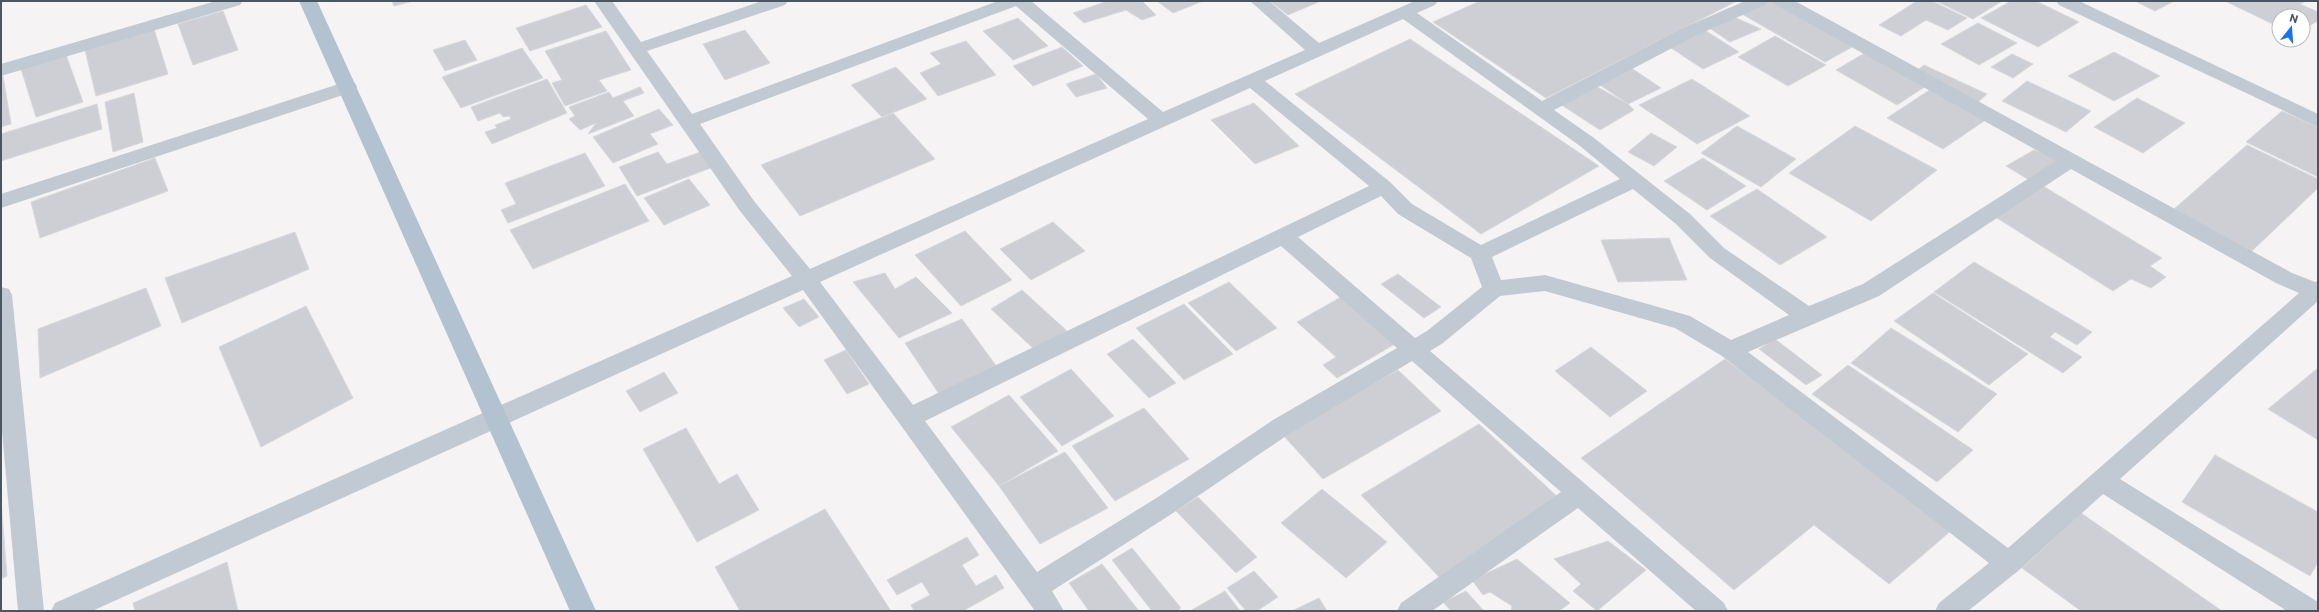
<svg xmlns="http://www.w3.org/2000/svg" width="2319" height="612" font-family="Commissioner,sans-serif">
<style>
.building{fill:#cdcfd5;stroke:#d7d9de}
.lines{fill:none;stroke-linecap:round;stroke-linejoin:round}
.street{fill:#c1cad2;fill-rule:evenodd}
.primary{fill:#b3c2d1;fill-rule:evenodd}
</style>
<rect width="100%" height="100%" fill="#f5f3f3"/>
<path class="building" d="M392 1H413L394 6Z
M1108 1H1142L1156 15 1142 20 1126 10 1084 23 1073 13Z
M1157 1H1203L1173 13Z
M1270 1H1321L1288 15Z
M1480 1H1737L1546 98 1433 22Z
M1768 1H1778L1856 45 1825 62 1742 14Z
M1917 1H1932L1967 18 1948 30 1926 20 1901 36 1879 25Z
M1936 1H2002L1973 19Z
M2011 1H2036L2079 22 2038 47 1981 18Z
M2135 1H2174L2155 11Z
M2225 1H2306L2300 4 2318 12V21L2303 29V16H2279V27Z
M586 5 602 27 530 51 516 28Z
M223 11 238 50 193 65 178 24Z
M1734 17 1761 29 1730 42 1708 27Z
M1018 18 1048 46 1013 60 983 31Z
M1978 23 2017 43 1979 65 1941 44Z
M154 29 168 74 96 96 85 50Z
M1703 29 1739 52 1703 69 1668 46Z
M745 30 770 63 725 80 703 44Z
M606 31 631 70 599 80 607 91 565 106 552 83 562 80 545 51Z
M1775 36 1826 65 1788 86 1738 57Z
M1410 39 1599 166 1481 234 1295 94Z
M465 40 477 60 445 71 433 50Z
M966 41 996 75 938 96 920 73 941 64 930 53Z
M1062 47 1083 66 1033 86 1013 66Z
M522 48 543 78 461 108 442 77Z
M1868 51 1929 84 1897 105 1836 70Z
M2114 52 2160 76 2114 101 2068 76Z
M2012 54 2033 64 2013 78 1991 67Z
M66 55 83 102 36 117 21 69Z
M1924 65 1987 94 1977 103 1914 73Z
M896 67 927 99 882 117 851 85Z
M1630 67 1661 88 1628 104 1597 83Z
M1096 74 1107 88 1076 97 1066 84Z
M3 76 11 124 1 127V77Z
M547 79 567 113 492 144 485 132 497 128 495 125 511 119 509 116 503 117 500 113 478 121 471 107Z
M1692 79 1750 116 1697 144 1639 105Z
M2027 81 2091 111 2066 132 2002 101Z
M1594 85 1628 104 1634 110 1600 130 1560 104Z
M640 87 644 93 623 101 634 116 588 134 596 123 580 130 569 119 575 116 569 107 609 92 613 98Z
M1931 89 1987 119 1943 149 1887 118Z
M134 93 143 142 113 152 105 102Z
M2137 98 2185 123 2143 153 2094 127Z
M1254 103 1299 146 1255 164 1211 120Z
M97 104 102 129 1 161V134Z
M659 109 673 125 650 134 658 144 613 163 593 137Z
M2282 111 2318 127V177L2246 142Z
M893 113 935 159 800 216 761 165Z
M1737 126 1796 159 1761 187 1701 153Z
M1855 126 1937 170 1871 221 1789 173Z
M1651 133 1677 147 1654 166 1628 152Z
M2247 145 2318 179V188L2252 251 2173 210Z
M2034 150 2062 161 2029 180 2006 166Z
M703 151 713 167 637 196 619 167 658 152 667 164Z
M585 153 605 186 508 223 501 210 516 204 505 183Z
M155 158 168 191 40 238 31 202Z
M1703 158 1746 186 1707 210 1664 181Z
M689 179 710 205 664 225 644 198Z
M2038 183 2162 258 2150 266 2166 277 2151 288 2131 279 2113 291 1989 213Z
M625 184 649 221 533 269 510 230Z
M1757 189 1827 237 1780 265 1710 216Z
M1053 222 1085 251 1031 280 1000 249Z
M965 231 1012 280 961 306 915 255Z
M295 232 309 269 182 323 165 278Z
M1669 238 1687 280 1618 282 1601 240Z
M1974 262 2092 332 2077 345 2055 332 2050 337 2082 357 2063 373 1934 292Z
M885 273 895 289 916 277 952 313 899 338 853 282Z
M1398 274 1441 307 1424 318 1381 284Z
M1229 282 1277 328 1236 351 1188 303Z
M146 288 161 326 40 378 38 329Z
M1022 290 1067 331 1036 351 991 309Z
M1933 293 2028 354 1989 385 1894 321Z
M1341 297 1395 344 1337 378 1323 365 1336 357 1297 322Z
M804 299 819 317 799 327 783 308Z
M1184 304 1233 354 1184 380 1136 328Z
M306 306 353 398 261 447 219 347Z
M962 319 997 367 939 394 905 343Z
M1891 328 1997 394 1958 432 1851 363Z
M1133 339 1176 383 1149 398 1107 354Z
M1775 339 1822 375 1806 385 1759 349Z
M1591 347 1647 391 1610 417 1555 371Z
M846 350 869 384 847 394 824 360Z
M1725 359 1953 529 1889 584 1814 525 1734 590 1581 458Z
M1848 365 1973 450 1937 482 1812 394Z
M2318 368V440L2268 409Z
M1071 369 1114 416 1062 446 1020 397Z
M1398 370 1441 411 1323 479 1282 434Z
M664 372 678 393 640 412 626 391Z
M1009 395 1058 451 999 486 951 427Z
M1144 408 1189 459 1115 501 1072 446Z
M1479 424 1561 500 1441 579 1361 495Z
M686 428 719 484 737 474 759 510 697 542 643 449Z
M1065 452 1108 508 1040 544 999 486Z
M2215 455 2318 512V562L2310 576 2182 502Z
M1322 489 1387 542 1346 578 1281 523Z
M1198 497 1257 557 1236 573 1176 511Z
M1 501 7 576 1 579Z
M825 509 891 611H740L715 567Z
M2081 513 2222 611H2081L2022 568Z
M967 537 979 555 962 565 976 586 996 575 1004 588 963 611H914L911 605 930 595 922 582 897 595 887 580Z
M1608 541 1646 570 1597 611 1573 591 1581 584 1554 559Z
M1132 548 1181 608 1177 611H1152L1112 560Z
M1517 559 1570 603 1559 611H1511L1512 606 1490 592 1483 595 1472 580Z
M227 562 238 611H135L133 603Z
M1102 564 1139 611H1089L1069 583Z
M1254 571 1278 597 1257 611H1246L1227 588Z
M1225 591 1240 611H1190Z
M1466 591 1484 611H1451L1443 602Z
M1319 598 1327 611H1292Z"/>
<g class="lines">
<path class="street" d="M216 1H243L240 5 1 76V64Z
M594 1H612L641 42 762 1H788L785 5 647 51 692 114 998 1H1031L1163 112 1305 50 1250 1H1269L1319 43 1415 1H1438L1435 5 1417 13 1542 101 1683 28 1745 1H1768L1765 5 1695 36 1554 110 1594 138 1690 214 1724 248 1809 306 1863 284 2056 161 1776 5 1773 1H1795L2292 273 2315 282 2318 281V301L2120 479 2318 602V611H2287L2103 494 2018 571 1968 611H1935L1939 603 1989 563 1722 356 1675 328 1545 291 1500 296 1443 343 1430 351 1724 603 1728 611H1696L1578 508 1432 611H1397L1401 603 1561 492 1412 361 1289 434 1176 511 1052 591 1064 611H1035L803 290 92 611H51L55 603 792 276 740 211ZM1016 6 1148 119 810 269 754 201 700 124ZM1403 19 1580 146 1620 179 1481 245 1412 204 1390 182 1265 81ZM1250 88 1369 186 913 405 820 282ZM2071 169 2276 283 2299 293 2008 548 1748 352 1879 296ZM1633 189 1676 224 1710 258 1789 315 1731 340 1690 316 1545 275 1501 280 1492 257ZM1381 196 1398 214 1471 258 1482 287 1427 331 1415 338 1298 237ZM1281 246 1397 348 1273 420 1158 497 1037 572 925 421Z
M2056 1H2079L2318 114V127L2059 5Z
M348 81 355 83 357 87 355 91 1 208V194Z
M1 287 9 289 12 295 44 611H18L1 420Z"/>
<path class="primary" d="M299 1H317L596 611H570Z"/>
</g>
<rect width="2319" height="612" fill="none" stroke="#4a5661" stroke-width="4"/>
<g transform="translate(2291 28) rotate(17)"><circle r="19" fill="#ffffff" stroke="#b7bbc0"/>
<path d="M0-3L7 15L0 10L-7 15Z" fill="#1a73e8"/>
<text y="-6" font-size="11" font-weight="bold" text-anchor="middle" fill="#4a5661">N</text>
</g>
</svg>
